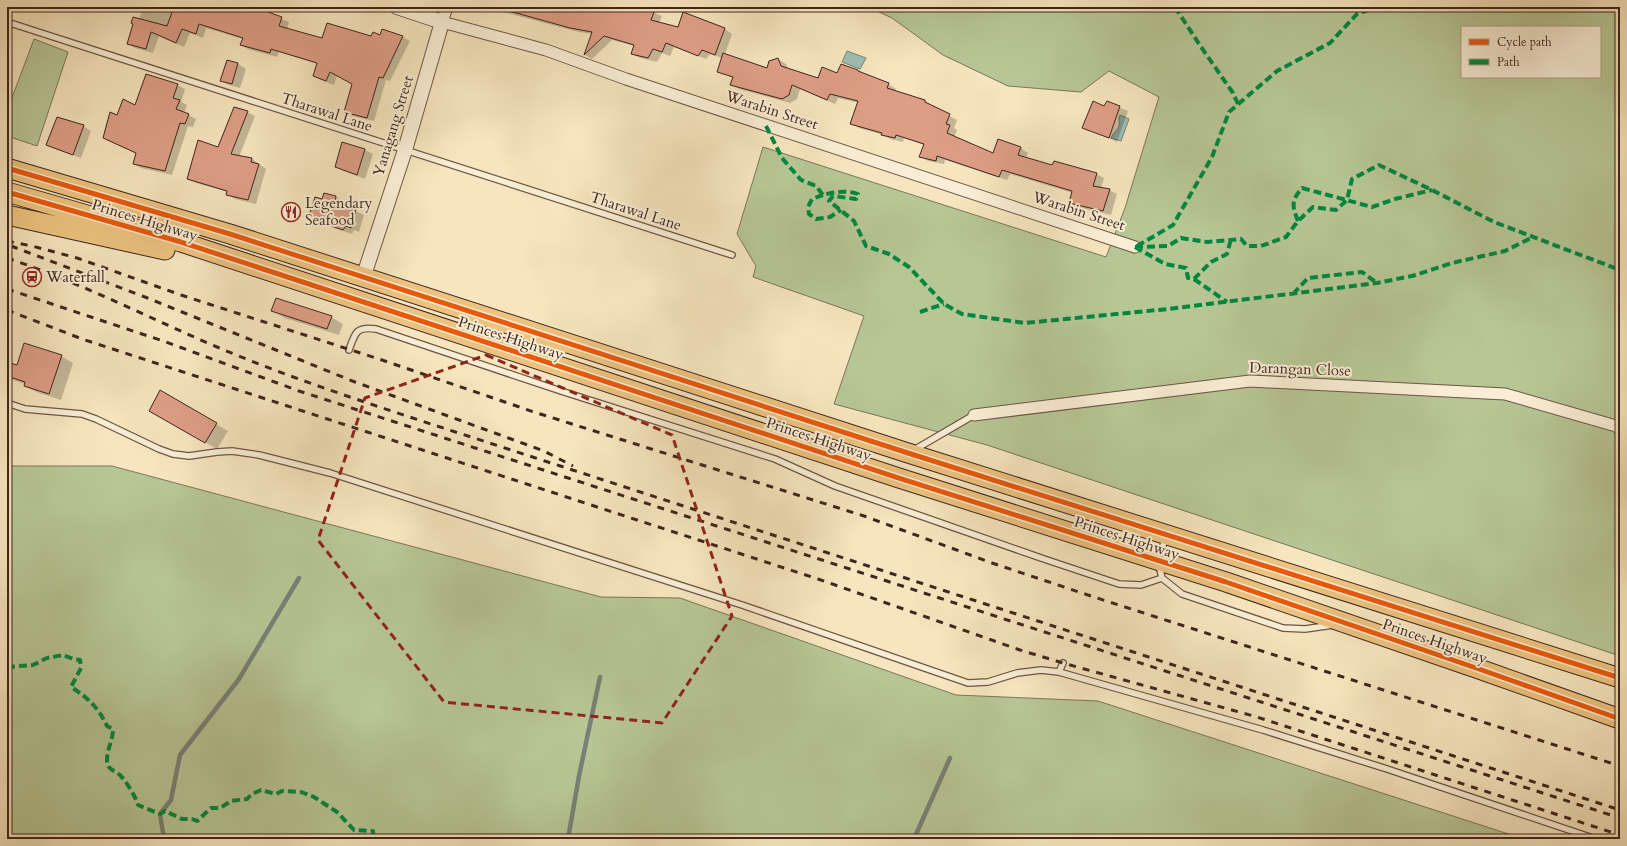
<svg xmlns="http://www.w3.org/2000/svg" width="1627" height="846" font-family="Cardo,serif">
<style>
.green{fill:#b7c695;stroke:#7b7658;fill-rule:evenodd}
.water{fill:#9dbfb3;stroke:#778177}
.shadow{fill:#0003}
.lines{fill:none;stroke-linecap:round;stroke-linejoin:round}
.stream{stroke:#778177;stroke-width:4.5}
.building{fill:#de9e86;stroke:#3f251c}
.service-casing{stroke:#6d5544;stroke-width:8}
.minor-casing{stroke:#6d5544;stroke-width:13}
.tertiary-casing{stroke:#6d5544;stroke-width:16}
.trunk-casing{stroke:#3f251c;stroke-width:21}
.service{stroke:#f9eed5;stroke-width:5.5}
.minor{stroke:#f9eed5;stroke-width:11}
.tertiary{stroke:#f9eed5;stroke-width:14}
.trunk{stroke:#ebc27f;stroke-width:19}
.rail{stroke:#3f251c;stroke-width:3;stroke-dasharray:7 7;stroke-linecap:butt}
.quiet{stroke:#00873e;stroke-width:4;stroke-dasharray:8 4;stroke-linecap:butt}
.cycleway-casing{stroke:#f9eed5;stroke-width:8}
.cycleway{stroke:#e8590c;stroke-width:5}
.marked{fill:none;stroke:#8f2418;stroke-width:3;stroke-dasharray:8 5;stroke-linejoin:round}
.labels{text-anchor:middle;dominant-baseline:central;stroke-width:4;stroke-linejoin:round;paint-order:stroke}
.street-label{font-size:15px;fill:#3f251c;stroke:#f9eed5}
.poi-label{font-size:15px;fill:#3f251c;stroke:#f9eed5;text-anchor:start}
</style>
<rect width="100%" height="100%" fill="#f6e5be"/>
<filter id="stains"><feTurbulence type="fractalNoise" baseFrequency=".005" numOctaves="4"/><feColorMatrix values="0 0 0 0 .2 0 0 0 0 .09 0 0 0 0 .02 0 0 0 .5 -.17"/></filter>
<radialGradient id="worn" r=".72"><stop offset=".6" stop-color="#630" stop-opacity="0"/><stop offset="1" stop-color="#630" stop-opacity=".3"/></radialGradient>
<path class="green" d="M868 7H1620V400L1617 406V452L1620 455V656L987 445 834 404 864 316 753 277 756 266 737 234 763 147 1106 257 1125 208 1159 97 1109 71 1081 92 1008 86 943 55 892 18ZM1462 27H1600V77H1462Z
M34 39 68 52 37 146 7 136V111Z
M7 466H112L601 597 680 598 956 695 1098 701 1524 839H7Z"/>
<path class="water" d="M847 51 866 58 860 69 842 62Z
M1120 115 1129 119 1121 141 1111 138C1113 133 1118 130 1119 126 1120 122 1118 119 1120 115Z"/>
<path class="shadow" d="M144 7H251L289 22 287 29 323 39 380 36 403 37 410 41 390 81 386 80 374 121 352 116 345 112 353 84 337 76 334 85 321 80 314 76 318 64 279 52 277 57 248 49 241 45 243 39 206 28 203 38 190 33 184 47 159 36 153 53 135 48 128 44Z
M484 7H640L662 16 659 23 678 29H725L732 34 725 54 768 69 778 59 786 64 788 69 818 79 838 75 888 84 896 89 895 92 925 101 933 106 932 107 957 120 954 128 957 130 954 138 993 154 1021 148 1028 153 1026 158 1053 166 1096 174 1104 178 1101 188 1109 190 1117 194 1111 215 1078 207 1070 203 1073 193 1010 174 1007 180 945 160 944 164 928 161 921 156 924 145 904 138 903 142 890 139 883 135 859 128 851 123 859 103 838 98 835 104 800 89 797 99 790 103 739 89 731 84 734 78 718 71 722 58 710 54 706 59 674 47 670 56 662 53 657 62 640 58 632 54 635 46 612 40 592 59 585 55 592 34 579 32Z
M228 61 238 64 246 69 240 88 229 85 222 81Z
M177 85 185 89 181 102 187 105 184 113 196 119 193 127 188 126 172 175 141 168 134 164 137 154 104 138 117 116Z
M1107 102 1128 111 1117 142 1084 127 1105 107Z
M247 112 255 116 239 157 252 159 266 169 256 204 235 199 227 194 228 192 196 183 188 179 219 148Z
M83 126 91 131 81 158 55 149 47 145Z
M343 143 365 150 373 154 365 179 344 171 336 167Z
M336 197 344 201 342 205 364 215 359 232 354 230 352 234 317 222 310 218 323 200Z
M273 311 331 317 343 324 339 335 285 318Z
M61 356 73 363 61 400 36 392 25 386V384L7 378V363L18 366Z
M161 392 228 431 217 449 150 411Z"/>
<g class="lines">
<path class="stream" d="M164 839 160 814 171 800 180 755 239 679 299 578
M568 839 579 776 600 677
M914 839 950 758"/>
</g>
<path class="building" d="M174 7H254L282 17 279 26 322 38 327 23 371 36 373 32 380 35 382 29 403 36 383 78 379 77 367 118 344 112 352 84 330 72 326 81 313 76 317 63 271 49 270 53 240 45 243 38 199 24 196 34 182 29 176 43 151 32 146 49 127 44 133 24 131 23 133 17 167 26Z
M509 7H656L651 20 678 27 683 12 725 28 715 55 702 50 698 56 666 43 662 52 653 49 648 58 631 54 634 45 604 36 584 55 592 32 570 28 509 11Z
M723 53 767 68 769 61 778 58 781 66 818 78 822 67 837 73 841 64 858 70V71L889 83 887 88 925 100V102L950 114 946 124 950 125 947 133 993 153 998 139 1021 147 1018 155 1052 165 1054 161 1097 173 1093 186 1110 189 1103 211 1069 203 1072 191 1002 170 999 177 937 156 936 161 919 157 924 144 896 135 895 138 881 135 882 133 850 124 858 101 830 94 827 100 792 85 789 95 782 99 730 85 733 77 717 72Z
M227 60 238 63 232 84 220 81Z
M146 74 178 84 173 98 180 100 176 109 189 114 185 124 180 123 165 171 133 164 136 153 103 138 110 112 117 115 123 99 135 105Z
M1093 101 1104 106 1107 101 1120 106 1109 138 1082 128Z
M234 107 248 111 231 154 252 158 251 162 259 164 248 200 226 195 227 191 187 179 198 140 218 147Z
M57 117 84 125 73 155 46 145Z
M342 142 365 149 357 175 335 167Z
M324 193 336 196 335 201 356 209 351 228 346 226 343 230 308 218 315 197 322 199Z
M276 298 332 316 327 329 271 311Z
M24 343 62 355 49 394 24 386 25 382 7 376V362L17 365Z
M160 390 217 423 205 443 149 411Z"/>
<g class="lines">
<defs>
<path id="service" d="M7 22 732 255
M349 350C355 333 356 326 376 329L561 391 775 459 835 486 1044 559 1119 584 1141 585 1162 578
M7 403 25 409 82 414 96 419 159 449 173 454 189 456 217 452 232 451 259 455 330 473 742 605 968 683 988 682 1017 673 1041 670 1059 672 1263 730 1387 769 1596 839
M914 450 974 415
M1159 557 1166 537
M1159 565 1162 578 1182 594 1283 628 1305 629 1333 625
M1059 672 1063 663"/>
<path id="minor" d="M447 7 442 22 546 50 626 79 1135 247
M974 415 1250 381 1505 394 1616 426 1620 429"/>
<path id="tertiary" d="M363 278 405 150 442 22 397 7"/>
<path id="trunk" d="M7 168 230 234 908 453 1620 678
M7 192 181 242 899 478 1226 582 1479 669 1620 719
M7 215 165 250"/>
</defs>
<use href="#service" class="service-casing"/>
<use href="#minor" class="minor-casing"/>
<use href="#tertiary" class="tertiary-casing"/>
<use href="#trunk" class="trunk-casing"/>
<use href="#service" class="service"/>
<use href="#minor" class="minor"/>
<use href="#tertiary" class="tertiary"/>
<use href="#trunk" class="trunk"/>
<path class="rail" d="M7 241 32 246 77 258 181 295 382 360 534 412 864 516 992 563 1097 598 1620 766
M11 246 145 297 355 382 544 451 573 466
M7 258C79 282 147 317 217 347 288 377 361 401 434 425L1620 810
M7 289 166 342 299 391 1620 818
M7 310 82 339 818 579 1020 650 1063 663 1257 717 1620 835"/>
<path class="quiet" d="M1175 7 1199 44 1233 93 1238 104
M766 126 782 158 801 180 816 186 823 195C833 192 848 190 858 194L856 199 833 196 829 201 854 221 866 246 889 254 909 267 944 304 962 314 1025 323 1168 309 1377 283 1412 276 1452 263 1505 251 1533 237
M823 195 812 199 808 207 809 214 816 219 830 217 841 210
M1298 221C1292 206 1291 201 1302 188L1372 207 1395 199 1432 190
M1137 246 1173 225 1212 157 1229 112 1277 71 1330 43 1357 14 1377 7
M1135 247 1168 246 1181 238 1207 242 1241 239 1247 246H1261L1286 237 1298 221 1313 207 1336 210 1347 200 1352 179 1379 165 1432 190 1494 222 1620 270
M1135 247 1165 264 1186 268 1188 278 1194 279 1211 262 1227 254 1231 239
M1194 279 1227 302
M1293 294 1308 278 1362 272 1377 283
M920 312 944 304
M1616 426 1620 420
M7 667 33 665 47 658 63 655 73 659 80 660 81 668 71 687C88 698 98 707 107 726L113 729C113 740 107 749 107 760 107 770 114 770 120 775 126 781 136 797 138 805L160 814 165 811 182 819H192L197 821 211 808H220L231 801 247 799 252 794 261 790 276 794 282 791 301 792 314 797 337 812 354 830 373 831 374 839"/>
<defs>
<path id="cycleway" d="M7 168 230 234 908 453 1620 678
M7 192 181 242 899 478 1226 582 1479 669 1620 719"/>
</defs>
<use href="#cycleway" class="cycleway-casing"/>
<use href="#cycleway" class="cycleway"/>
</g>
<path class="marked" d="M486 355 672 435 732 616 662 723 444 702 318 540 365 398Z"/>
<defs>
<symbol id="restaurant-ring" viewBox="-11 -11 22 22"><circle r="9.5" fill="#f9eed5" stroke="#8f2418" stroke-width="1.5"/><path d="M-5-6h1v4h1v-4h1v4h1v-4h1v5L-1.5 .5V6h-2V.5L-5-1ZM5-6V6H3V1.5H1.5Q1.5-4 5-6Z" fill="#8f2418"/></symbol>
<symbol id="station-ring" viewBox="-11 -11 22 22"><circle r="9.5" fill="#f9eed5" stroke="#8f2418" stroke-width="1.5"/><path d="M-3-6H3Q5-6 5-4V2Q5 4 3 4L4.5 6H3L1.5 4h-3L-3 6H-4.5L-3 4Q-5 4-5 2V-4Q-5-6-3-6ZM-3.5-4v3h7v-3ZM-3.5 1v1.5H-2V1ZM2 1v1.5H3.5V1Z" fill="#8f2418"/></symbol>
</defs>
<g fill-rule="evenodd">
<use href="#restaurant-ring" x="280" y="201" width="22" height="22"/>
<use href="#station-ring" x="21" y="266" width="22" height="22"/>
</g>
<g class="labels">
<g class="street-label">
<text transform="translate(772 110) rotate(18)">Warabin Street</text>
<text transform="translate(327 112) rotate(18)">Tharawal Lane</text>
<text transform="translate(393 126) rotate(-73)">Yanagang Street</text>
<text transform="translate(636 211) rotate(18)">Tharawal Lane</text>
<text transform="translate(1079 211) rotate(18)">Warabin Street</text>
<text transform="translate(145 220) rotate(17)">Princes Highway</text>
<text transform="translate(511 338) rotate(18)">Princes Highway</text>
<text transform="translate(1300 369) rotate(2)">Darangan Close</text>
<text transform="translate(819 439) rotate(18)">Princes Highway</text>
<text transform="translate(1127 538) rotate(18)">Princes Highway</text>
<text transform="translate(1435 641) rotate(19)">Princes Highway</text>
</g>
<g class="poi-label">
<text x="305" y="203">Legendary<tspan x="305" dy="17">Seafood</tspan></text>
<text x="46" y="277">Waterfall</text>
</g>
</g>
<rect width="1627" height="846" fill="none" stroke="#f6e5be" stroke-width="24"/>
<rect x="8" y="8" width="1611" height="830" fill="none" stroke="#3f251c" stroke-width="2"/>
<rect x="12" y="12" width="1603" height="822" fill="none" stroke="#3f251c"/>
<rect x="1461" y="26" width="140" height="52" fill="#f9eed5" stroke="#af9e8b"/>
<rect x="1469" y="39" width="20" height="6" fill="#e8590c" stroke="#af9e8b"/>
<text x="1497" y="46" font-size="12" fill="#3f251c">Cycle path</text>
<rect x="1469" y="59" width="20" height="6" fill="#00873e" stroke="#af9e8b"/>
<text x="1497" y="66" font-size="12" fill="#3f251c">Path</text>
<rect width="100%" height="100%" filter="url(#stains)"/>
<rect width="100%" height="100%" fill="url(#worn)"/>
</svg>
